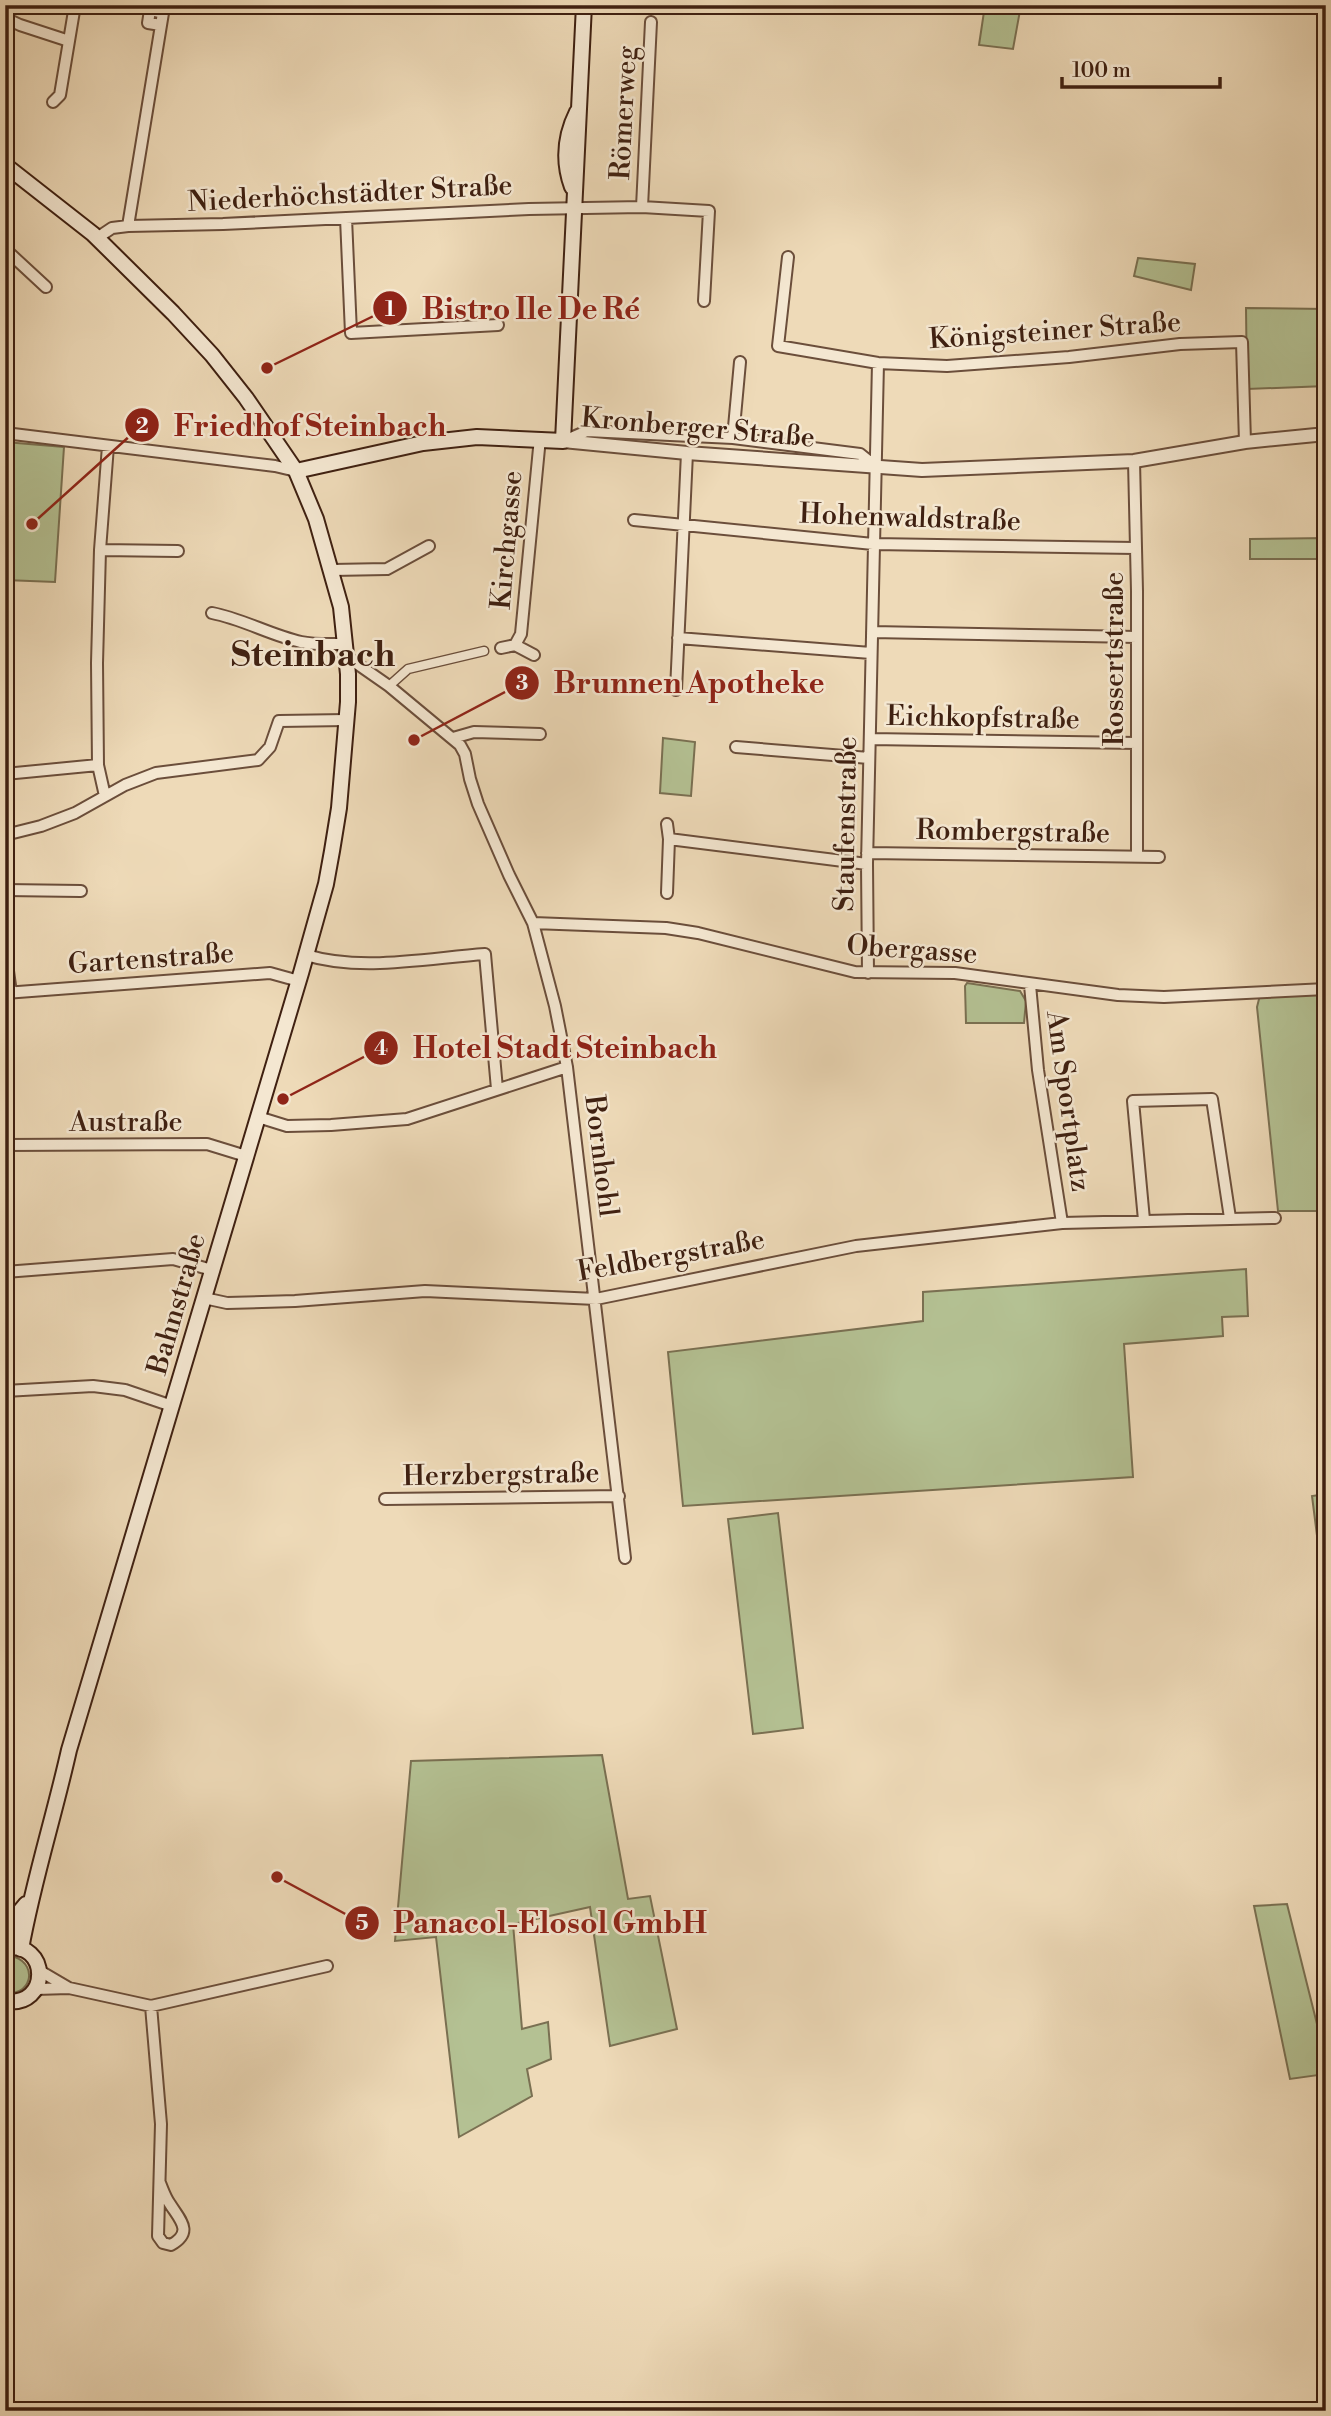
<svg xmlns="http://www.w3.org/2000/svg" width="1331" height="2416" font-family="'Libre Bodoni',serif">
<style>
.green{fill:#b4c193;stroke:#7a7052;stroke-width:2}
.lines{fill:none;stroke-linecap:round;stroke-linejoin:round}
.pedestrian-casing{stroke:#6b4e3b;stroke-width:11}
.minor-casing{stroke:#6b4e3b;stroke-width:14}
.tertiary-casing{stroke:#6b4e3b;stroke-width:16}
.secondary-casing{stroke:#3f2011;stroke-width:18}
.pedestrian{stroke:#f4e7d1;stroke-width:8}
.minor{stroke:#f4e7d1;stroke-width:10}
.tertiary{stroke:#f4e7d1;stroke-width:12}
.secondary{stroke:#f4e7d1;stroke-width:14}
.labels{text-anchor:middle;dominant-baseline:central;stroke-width:5;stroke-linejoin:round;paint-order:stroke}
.street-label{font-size:28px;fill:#3f2011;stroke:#f4e7d1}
.district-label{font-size:35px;font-weight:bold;fill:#3f2011;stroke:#f4e7d1}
.leader{fill:none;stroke:#8f2418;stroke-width:2.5}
.callout-dot{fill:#8f2418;stroke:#f4e7d1;stroke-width:2.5}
.mark-label{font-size:21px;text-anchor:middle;font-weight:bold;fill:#fff}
.callout-label{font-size:30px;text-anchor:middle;font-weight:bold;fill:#8f2418;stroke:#f4e7d1;stroke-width:5;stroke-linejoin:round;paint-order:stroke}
</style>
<rect width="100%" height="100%" fill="#eedab8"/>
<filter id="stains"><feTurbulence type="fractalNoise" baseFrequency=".00286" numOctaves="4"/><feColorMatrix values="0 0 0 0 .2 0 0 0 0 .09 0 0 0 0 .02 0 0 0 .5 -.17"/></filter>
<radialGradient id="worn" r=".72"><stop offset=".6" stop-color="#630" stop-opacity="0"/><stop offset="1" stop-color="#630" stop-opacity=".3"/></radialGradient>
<path class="green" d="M985 5H1021L1013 49 979 45Z
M1138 258 1195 264 1191 290 1134 276Z
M1246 308 1326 309V386L1247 389Z
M5 442 64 447 55 582 5 580Z
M1326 538V559H1250V539Z
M663 738 695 742 691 796 660 793Z
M967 983 1020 991 1026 1001 1024 1023H966L965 986Z
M1260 995H1326V1211H1278L1257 1007Z
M1246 1269 1248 1316 1222 1317 1223 1336 1124 1344 1133 1477 683 1506 668 1352 923 1321V1292Z
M1326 1494V1607L1312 1496Z
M778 1513 803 1728 753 1734 728 1519Z
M602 1755 628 1899 650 1896 677 2029 610 2046 590 1907 513 1924 522 2029 548 2022 551 2059 527 2069 532 2096 459 2137 436 1937 395 1941 411 1761Z
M1287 1904 1326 2060V2074L1290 2079 1254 1906Z
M15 1957C39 1966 30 1998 5 1992V1959Z"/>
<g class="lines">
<defs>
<path id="pedestrian" d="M389 686 408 669 484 651"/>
<path id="minor" d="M5 18 20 25 69 41
M53 102 60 95 75 5
M642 207 651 22
M346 218 351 333 498 325
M128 226C140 155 152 84 163 13L150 10 148 23 161 25
M97 238 112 228 128 226 223 224 529 209 642 207 709 211 704 301
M5 249 46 287
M788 257 778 346 878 363 947 366 1069 357 1180 344 1242 342 1245 442
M5 433 275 466 296 471
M733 438 740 362
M564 441 587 431 733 438 860 454 876 467
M1134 461 1137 591V856
M634 520 873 544 1135 548
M100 550 178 551
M332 570 387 569 429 546
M212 613C243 619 270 635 301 642 315 645 331 644 345 644
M872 632 1137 637
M678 638 871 653
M515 645 534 655
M501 648 515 645 521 634 540 438
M346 656 389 686 460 745 465 754 470 779 478 804 509 875 533 923 555 1006 567 1067 625 1558
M676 690 687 453
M453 738 474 732 540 734
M870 739 1137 743
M736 747 869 758
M5 774 98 765
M105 796 98 765 97 663 100 550 108 446
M5 835 41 826 75 813 125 785 156 773 258 760 270 747 279 721 346 720
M669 839 867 864
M867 853 1159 857
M5 890 81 891
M667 893 669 839 667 824
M533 923 666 928 698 933 855 972 955 973 1118 995 1164 997 1326 989
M5 949 11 993
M306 955C361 972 428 958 485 954L497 1089
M868 973 867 864 878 363
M1030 985 1038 1070 1062 1223
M5 993 270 973 299 981
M258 1117 287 1126 331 1125 407 1119 567 1067
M5 1145 207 1144 246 1156
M1144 1220 1133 1101 1212 1099 1230 1218
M5 1272 173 1259 212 1270
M204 1298 227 1303 295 1301 425 1291 596 1299 856 1246 1062 1223 1275 1218
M5 1391 93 1386 125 1390 172 1406
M385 1499 619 1496
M40 1971 69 1988
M36 1989 69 1988 151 2006 327 1966
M151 2006 161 2124 158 2236 163 2243 171 2245C194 2232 180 2220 170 2204 165 2197 163 2190 160 2183"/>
<path id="tertiary" d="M563 441 687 453 922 470 1134 461 1245 442 1326 434"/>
<path id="secondary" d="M5 165 93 234 173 313 212 355 246 398 296 471 316 519 341 607 348 674V702L339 808 332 851 326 884 301 973 69 1750C54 1817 33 1882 21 1949
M572 187C563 162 565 136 577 112
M296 471 423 443 477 437 563 441 584 5
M5 1948C50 1940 51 2008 5 2001
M8 1948 21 1910 26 1904"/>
</defs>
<use href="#pedestrian" class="pedestrian-casing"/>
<use href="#minor" class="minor-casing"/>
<use href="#tertiary" class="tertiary-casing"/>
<use href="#secondary" class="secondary-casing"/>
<use href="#pedestrian" class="pedestrian"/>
<use href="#minor" class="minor"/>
<use href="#tertiary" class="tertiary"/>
<use href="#secondary" class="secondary"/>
</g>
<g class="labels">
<g class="street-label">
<text transform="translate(624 113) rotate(-87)">Römerweg</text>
<text transform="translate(350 194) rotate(-3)">Niederhöchstädter Straße</text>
<text transform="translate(1055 331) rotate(-4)">Königsteiner Straße</text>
<text transform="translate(698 428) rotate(5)">Kronberger Straße</text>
<text transform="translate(910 518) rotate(2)">Hohenwaldstraße</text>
<text transform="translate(507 540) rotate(-85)">Kirchgasse</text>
<text transform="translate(1114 659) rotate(-90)">Rossertstraße</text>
<text transform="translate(983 718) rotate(1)">Eichkopfstraße</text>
<text transform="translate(846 824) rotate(-89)">Staufenstraße</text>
<text transform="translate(1013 832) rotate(1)">Rombergstraße</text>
<text transform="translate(912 950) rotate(4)">Obergasse</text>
<text transform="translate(151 959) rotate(-4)">Gartenstraße</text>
<text transform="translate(1068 1101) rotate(82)">Am Sportplatz</text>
<text x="126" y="1122">Austraße</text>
<text transform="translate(601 1156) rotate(83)">Bornhohl</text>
<text transform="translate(671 1256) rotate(-10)">Feldbergstraße</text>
<text transform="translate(177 1304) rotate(-74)">Bahnstraße</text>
<text transform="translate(501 1475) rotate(-1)">Herzbergstraße</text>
</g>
<g class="district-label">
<text x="313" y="655">Steinbach</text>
</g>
</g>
<path class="leader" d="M267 368L390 308M32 524L142 425M414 740L522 683M283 1099L381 1048M277 1877L362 1923"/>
<g class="callout-dot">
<circle cx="267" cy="368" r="7"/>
<circle cx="32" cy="524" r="7"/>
<circle cx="414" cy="740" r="7"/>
<circle cx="283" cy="1099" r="7"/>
<circle cx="277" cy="1877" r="7"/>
<circle cx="390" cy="308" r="18"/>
<circle cx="142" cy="425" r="18"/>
<circle cx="522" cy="683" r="18"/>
<circle cx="381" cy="1048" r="18"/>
<circle cx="362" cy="1923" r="18"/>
</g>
<g class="mark-label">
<text x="390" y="316">1</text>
<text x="142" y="433">2</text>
<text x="522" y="690">3</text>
<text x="381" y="1055">4</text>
<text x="362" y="1930">5</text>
</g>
<g class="callout-label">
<text x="531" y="319">Bistro Ile De Ré</text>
<text x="310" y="436">Friedhof Steinbach</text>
<text x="689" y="693">Brunnen Apotheke</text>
<text x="565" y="1058">Hotel Stadt Steinbach</text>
<text x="550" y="1933">Panacol-Elosol GmbH</text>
</g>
<rect width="1331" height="2416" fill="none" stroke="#eedab8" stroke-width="28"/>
<rect x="7" y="7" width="1317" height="2402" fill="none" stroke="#3f2011" stroke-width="3.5"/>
<rect x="14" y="14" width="1303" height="2388" fill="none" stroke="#3f2011" stroke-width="2"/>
<path d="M1062 77v10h158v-10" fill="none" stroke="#3f2011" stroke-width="3.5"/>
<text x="1072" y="77" font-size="21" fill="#3f2011" stroke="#f4e7d1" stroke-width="5" paint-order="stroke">100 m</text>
<rect width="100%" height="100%" filter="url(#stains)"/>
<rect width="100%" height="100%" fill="url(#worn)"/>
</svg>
